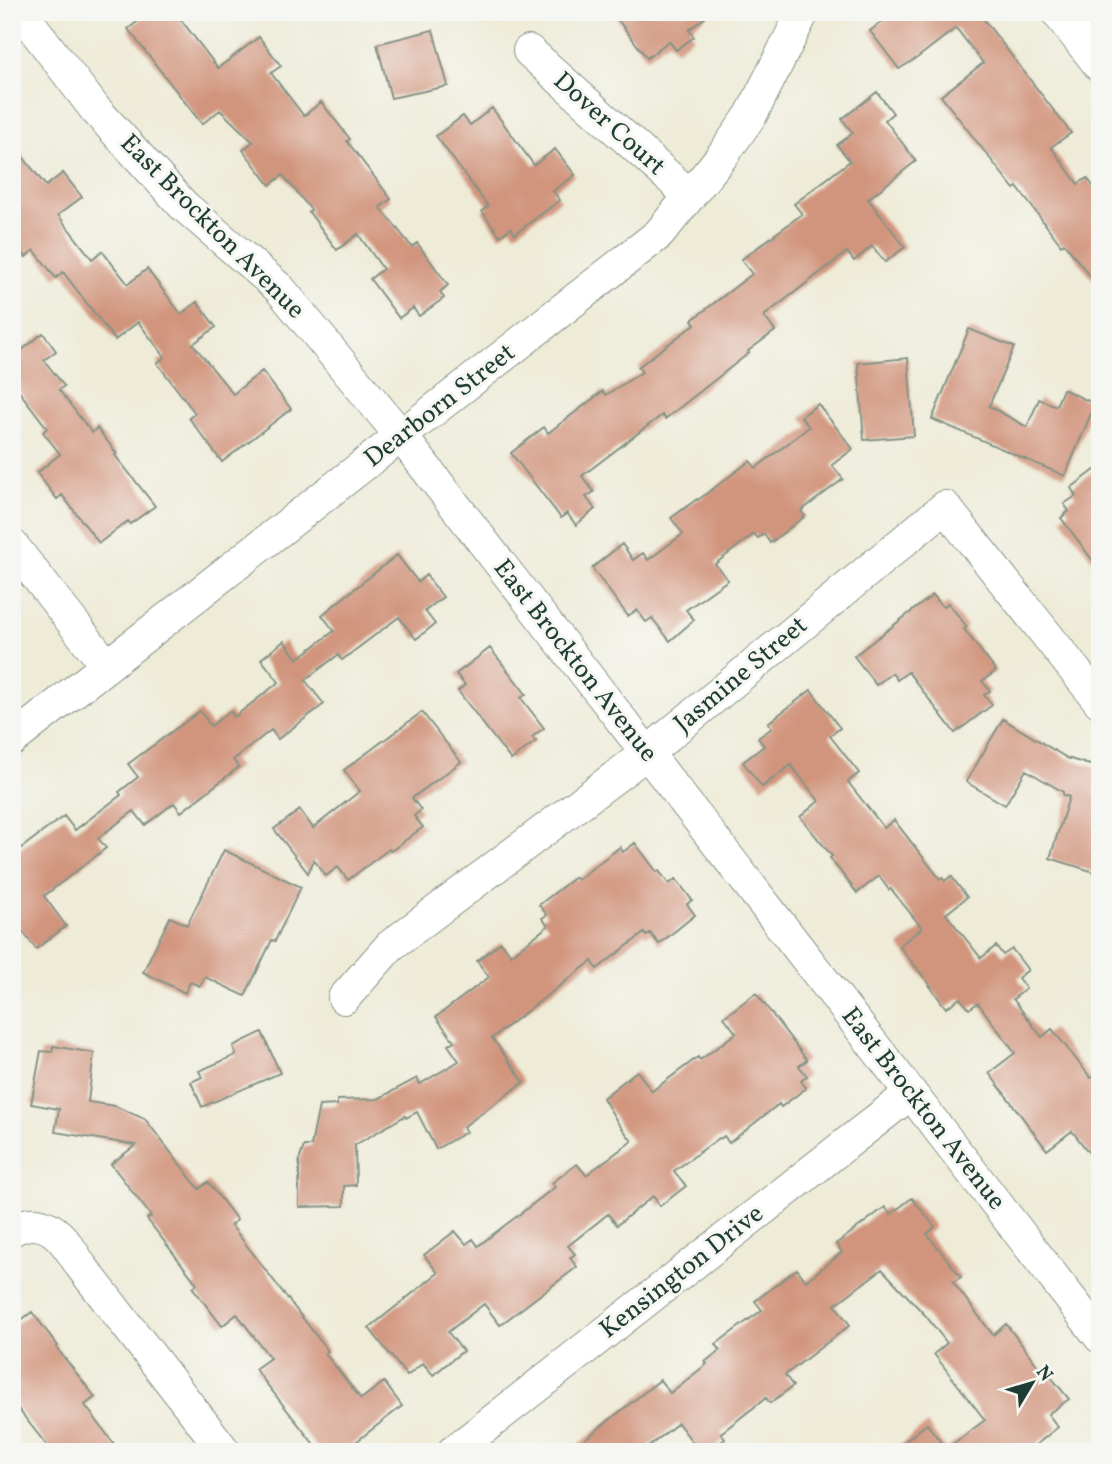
<svg xmlns="http://www.w3.org/2000/svg" width="1112" height="1464" font-family="Vollkorn,serif">
<style>
.building{fill:#d1947d}
.lines{fill:none;stroke-linecap:round;stroke-linejoin:round}
.minor-casing{stroke:#869486;stroke-width:34}
.minor{stroke:#fff;stroke-width:32}
.labels{text-anchor:middle;dominant-baseline:central;stroke-width:6;stroke-linejoin:round;paint-order:stroke}
.street-label{font-size:26px;fill:#1f3d34;stroke:#f6f6f2}
</style>
<rect width="100%" height="100%" fill="#f6f6f2"/>
<filter id="ink" filterUnits="userSpaceOnUse"><feTurbulence type="fractalNoise" baseFrequency=".0143" numOctaves="2"/><feDisplacementMap in="SourceGraphic" scale="14" xChannelSelector="R" yChannelSelector="G"/><feConvolveMatrix kernelMatrix="1 2 1 2 8 2 1 2 1" color-interpolation-filters="sRGB"/></filter>
<filter id="wash" filterUnits="userSpaceOnUse"><feTurbulence type="fractalNoise" baseFrequency=".00686" numOctaves="4" result="noise"/><feDisplacementMap in="SourceGraphic" scale="28" xChannelSelector="R" yChannelSelector="G"/><feGaussianBlur stdDeviation="1.57" result="paint"/><feColorMatrix in="noise" values="0 0 0 0 0 0 0 0 0 0 0 0 0 0 0 0 0 1.4 0 .05"/><feComposite in="paint" operator="in"/></filter>
<g filter="url(#wash)">
<rect width="100%" height="100%" fill="#eeebd7"/>
<g id="blocks">
<path class="building" d="M150 12H175L218 68 259 37 281 66 271 73 304 116 321 102 350 139 347 141 391 199 380 207 412 247 417 243 448 285 440 292 444 298 419 316 413 308 399 318 370 279 383 269 358 234 337 250 309 212 311 210 283 175 270 185 243 150 253 142 220 110 202 124 128 29Z
M612 12H712L689 30 694 37 676 50 669 41 647 58Z
M894 12H978L1071 133 1051 147 1078 184 1087 178 1100 195V289L1064 243 1061 245 1017 187 1014 189 941 96 983 63 956 28 917 58 899 69 870 31Z
M433 30 448 86 391 98 377 44Z
M877 92 893 113 885 120 916 161 868 199 905 247 885 262 872 246 854 261 847 252 764 316 775 331 748 351 749 353 665 419 662 415 582 476 594 492 586 497 595 509 576 525 567 513 561 518 511 453 544 427 548 433 603 391 606 395 642 372 638 367 695 324 692 320 752 274 741 260 802 214 794 204 850 161 837 145 853 133 842 119Z
M492 108 534 165 555 149 575 175 553 191 560 200 515 234 511 228 500 236 482 211 488 206 436 136 463 116 470 125Z
M12 143 46 186 63 173 82 197 58 215 92 259 102 251 128 284 147 269 181 314 197 302 216 327 193 344 233 394 262 371 291 409 222 462 189 418 195 413 157 363 165 357 138 322 115 340 63 272 56 278 34 250 26 257 12 239Z
M969 329 1014 347 989 406 1027 427 1039 399 1056 406 1063 389 1095 404 1065 476 932 419Z
M43 333 56 351 44 360 64 386 59 390 92 433 97 428 117 454 115 455 155 506 130 524 128 521 99 543 62 495 57 499 37 473 60 454 43 432 47 428 12 382V358Z
M908 358 914 436 864 440 858 363Z
M818 404 853 449 832 465 843 479 801 511 805 516 770 543 764 534 758 538 754 534 715 564 728 580 686 610 694 620 670 641 652 618 646 622 637 610 628 616 592 568 622 544 633 560 643 553 648 560 683 534 671 518 697 499 698 500 750 461 756 468 809 427 801 417Z
M1100 466V570L1061 518 1069 511 1064 504 1076 496 1071 488Z
M397 555 418 582 426 575 443 597 425 611 435 624 416 639 399 617 342 660 338 655 305 680 324 704 278 739 271 730 233 760 239 767 181 812 174 803 145 825 134 811 98 838 106 848 44 896 66 926 36 949 12 917V855L64 816 75 830 121 795 119 792 138 777 128 764 200 711 211 726 230 711 234 717 279 682 261 659 284 641 297 659 334 631 322 615Z
M933 595 943 607 948 603 967 627 964 629 996 671 982 681 990 691 984 695 992 705 955 733 908 672 897 680 892 673 876 685 854 656Z
M490 648 526 694 521 698 544 728 532 737 536 741 511 760 458 691 465 685 456 674Z
M811 690 840 728 830 736 859 773 848 782 884 828 894 820 940 879 942 878 945 881 951 876 967 897 946 914 981 958 996 946 1003 955 1012 949 1028 970 1018 978 1026 989 1013 999 1042 1037 1052 1029 1091 1078 1100 1072V1167L1072 1131 1047 1150 989 1073 1015 1053 978 1003 969 1009 960 998 946 1008 930 986H931L899 946 922 928 891 889 889 890 879 876 857 893 830 858 832 856 800 817 819 801 791 765 762 787 743 762 764 746 758 738 772 728 768 723Z
M422 712 461 762 412 798 421 810 414 816 423 827 391 851 389 849 348 880 338 867 326 876 314 860 308 873 274 829 300 810 313 828 360 791 344 770Z
M1003 719 1067 758 1100 768V874L1050 858 1069 797 1063 795V792L1026 770 1005 805 966 782Z
M635 843 657 872 659 871 669 884 676 879 692 900 687 904 695 915 659 944 650 933 646 936 644 933 597 969 592 961 492 1038 524 1082 463 1127 466 1132 436 1149 417 1112 406 1118 405 1116 355 1145 356 1185 344 1186V1206L299 1207V1161L304 1146H311L319 1106 337 1105V1100L378 1099 417 1078 420 1084 459 1061 448 1045 454 1041 436 1017 489 977 477 961 501 942 511 955 548 926 542 918 547 915 539 905 575 877 577 880 620 847 623 852Z
M224 850 301 887 275 941 272 940 245 996 205 977 200 986 190 982 185 993 143 972 170 917 187 925Z
M756 993 807 1060 799 1066 807 1076 801 1081 806 1088 781 1107 779 1104 729 1143 724 1136 720 1139 719 1138 674 1171 686 1186 660 1206 653 1196 617 1225 608 1214 568 1246 575 1254 570 1258 577 1267 500 1325 484 1304 448 1332 463 1351 433 1375 423 1363 407 1376 369 1328 438 1273 424 1255 455 1231 466 1244 473 1239 478 1246 555 1187 552 1183 577 1164 586 1175 632 1141 618 1123 603 1098 637 1071 652 1091 698 1057 700 1060 736 1033 724 1017Z
M262 1032 280 1073 202 1107 191 1082 202 1077 199 1071 236 1055 233 1046Z
M53 1046 94 1053 88 1102 115 1106 145 1119 199 1189 208 1182 237 1220 231 1225 328 1351 325 1353 361 1399 384 1382 402 1406 343 1452H320L255 1369 270 1358 237 1314 222 1326 193 1288 197 1284 147 1219 151 1216 111 1164 136 1145 55 1132 59 1109 31 1104 41 1051 52 1052Z
M912 1198 935 1227 927 1234 961 1277 953 1282 993 1335 1006 1324 1044 1374 1047 1372 1069 1399 1048 1414 1058 1427 1027 1452H891L927 1424 946 1449 985 1420 934 1354 947 1343 925 1315 882 1269 835 1305 850 1325 785 1375 793 1386 770 1403 766 1398 721 1433 725 1439 708 1452H700L678 1423 642 1452H569L660 1380 670 1393 707 1364 705 1362 720 1350 716 1344 762 1310 755 1301 797 1269 806 1281 842 1252 836 1244 885 1207 891 1214Z
M32 1312 58 1346 56 1347 95 1397 85 1405 120 1452H52L12 1401V1327Z"/>
</g>
</g>
<g filter="url(#ink)">
<use href="#blocks" fill-opacity="0" stroke="#869486" stroke-width="2"/>
<g class="lines">
<defs>
<path id="minor" d="M21 12 95 109 183 205 280 289 401 436 1100 1337
M1057 12 1100 66
M529 51 690 196
M12 545 107 666
M12 740 659 234 722 156 751 115 803 12
M344 998 390 946 647 753 945 507 1100 702
M12 1230C47 1211 65 1240 81 1266L225 1452
M453 1452 911 1093"/>
</defs>
<use href="#minor" class="minor-casing"/>
<use href="#minor" class="minor"/>
</g>
</g>
<g class="labels">
<g class="street-label">
<text transform="translate(609 124) rotate(42)">Dover Court</text>
<text transform="translate(212 227) rotate(45)">East Brockton Avenue</text>
<text transform="translate(440 406) rotate(-38)">Dearborn Street</text>
<text transform="translate(575 661) rotate(52)">East Brockton Avenue</text>
<text transform="translate(741 675) rotate(-40)">Jasmine Street</text>
<text transform="translate(923 1109) rotate(52)">East Brockton Avenue</text>
<text transform="translate(682 1272) rotate(-38)">Kensington Drive</text>
</g>
</g>
<rect width="1112" height="1464" fill="none" stroke="#f6f6f2" stroke-width="42"/>
<g transform="translate(1032 1383) rotate(52)" stroke="#f6f6f2" stroke-width="5" paint-order="stroke">
<path d="M0-5L12 26L0 18L-12 26Z" fill="#1f3d34"/>
<text y="-10" font-size="19" font-weight="bold" text-anchor="middle" fill="#1f3d34">N</text>
</g>
</svg>
